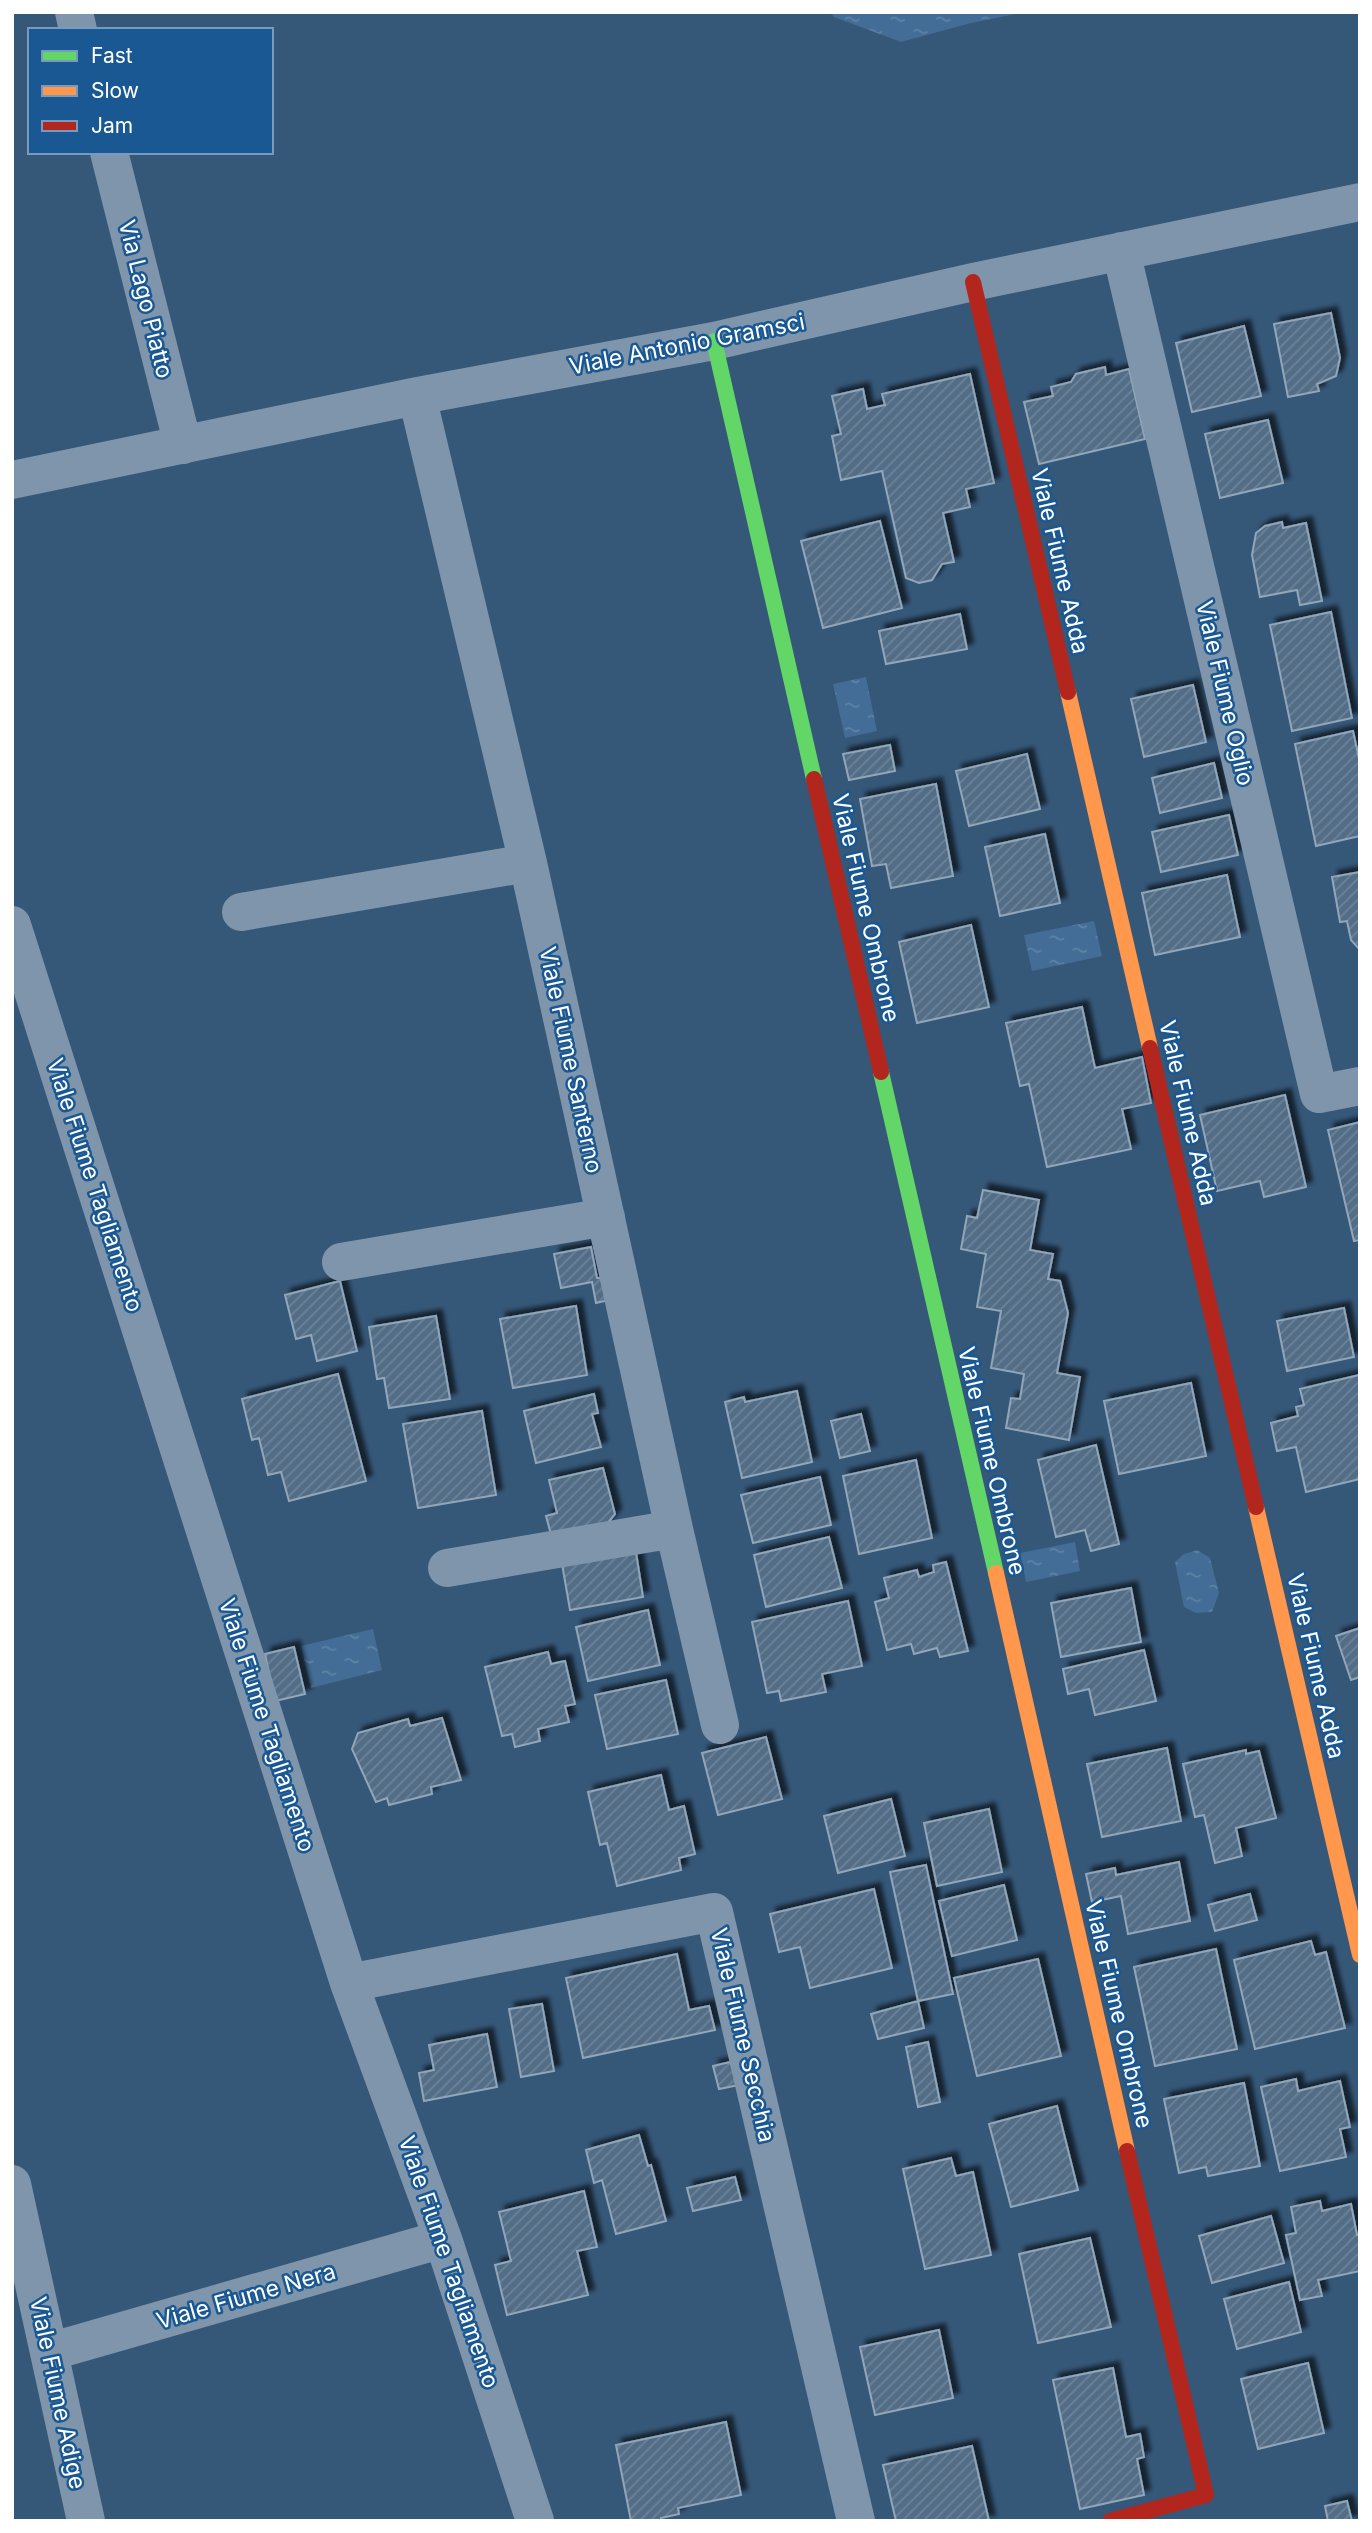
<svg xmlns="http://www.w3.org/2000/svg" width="1372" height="2533" font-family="Inter,sans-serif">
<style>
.water{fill:url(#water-ripples)}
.building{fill:url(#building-hatch);stroke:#92a6b9;stroke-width:2;filter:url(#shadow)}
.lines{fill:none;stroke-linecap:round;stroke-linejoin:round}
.street{stroke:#7e95ab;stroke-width:38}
.fast{stroke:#63d668;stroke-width:16}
.slow{stroke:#ff974d;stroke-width:16}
.jam{stroke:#b3261e;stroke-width:16}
.labels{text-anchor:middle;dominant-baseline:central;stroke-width:5;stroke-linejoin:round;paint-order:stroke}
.street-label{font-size:23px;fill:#fff;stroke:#1a5893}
</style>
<defs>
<pattern id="water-ripples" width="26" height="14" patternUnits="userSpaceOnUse" patternTransform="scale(1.75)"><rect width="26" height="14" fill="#436d96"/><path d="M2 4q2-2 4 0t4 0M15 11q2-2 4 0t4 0" fill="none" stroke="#5f83a6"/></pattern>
<pattern id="building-hatch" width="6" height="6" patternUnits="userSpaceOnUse" patternTransform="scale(1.75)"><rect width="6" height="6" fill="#526d87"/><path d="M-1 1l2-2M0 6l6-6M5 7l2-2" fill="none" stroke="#6c8399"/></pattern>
<filter id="shadow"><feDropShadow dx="6" dy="-6" stdDeviation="2" flood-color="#0009"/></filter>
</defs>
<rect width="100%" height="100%" fill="#355778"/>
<path class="water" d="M830 12H1025L971 23 901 42 834 17Z
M866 677 877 731 845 738 833 684Z
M1094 921 1102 956 1032 971 1024 935Z
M1075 1542 1080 1571 1026 1582 1020 1553Z
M1197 1550 1210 1558 1219 1593 1212 1612 1196 1613 1184 1607 1175 1562 1184 1554Z
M373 1629 382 1670 311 1688 301 1646Z"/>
<path class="building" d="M1331 313 1340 358 1336 376 1317 384 1319 391 1288 397 1274 324Z
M1244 326 1261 396 1192 412 1176 343Z
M1105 367 1106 375 1129 369 1145 439 1039 464 1024 402 1053 396 1051 387 1071 382 1076 374Z
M970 374 994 483 966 489 970 507 943 513 954 562 942 564 932 580 919 583 906 578 882 471 841 480 832 436 841 434 832 396 863 389 867 409 885 405 882 394Z
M1268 420 1283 483 1220 498 1205 434Z
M880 521 902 608 823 628 801 541Z
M1282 522 1283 528 1306 523 1322 601 1300 605 1297 590 1260 597 1252 555 1256 533 1265 526Z
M1331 612 1352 718 1292 731 1270 625Z
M960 614 967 649 886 664 879 631Z
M1193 685 1206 742 1144 757 1131 699Z
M1353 731 1360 763V836L1316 846 1295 744Z
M890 745 895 771 849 780 843 754Z
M1027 754 1040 809 969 826 956 771Z
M1214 763 1222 798 1160 813 1152 778Z
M936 784 953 876 891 888 886 864 872 866 860 799Z
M1229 815 1238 855 1161 872 1152 832Z
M1045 834 1060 903 1000 916 985 847Z
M1360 872V950L1351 940 1347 921 1340 922 1332 877Z
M1227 875 1240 937 1155 955 1142 893Z
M971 925 989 1007 917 1023 899 942Z
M1082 1007 1095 1068 1142 1057 1151 1103 1122 1109 1131 1149 1047 1167 1029 1084 1020 1086 1006 1023Z
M1285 1095 1306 1187 1264 1197 1260 1181 1217 1191 1200 1115Z
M1360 1122V1240L1354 1241 1328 1130Z
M983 1190 1039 1200 1030 1250 1053 1254 1048 1279 1060 1281 1068 1313 1057 1373 1080 1377 1069 1440 1006 1428 1011 1398 1020 1399 1024 1374 991 1368 1001 1311 977 1307 986 1254 961 1249 967 1216 977 1218Z
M591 1247 597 1278H604L609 1300 596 1303 592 1282 561 1288 554 1254Z
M340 1281 357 1351 317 1361 311 1335 296 1339 285 1295Z
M576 1306 587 1375 513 1388 500 1319Z
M1344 1308 1354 1357 1287 1371 1277 1321Z
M436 1316 450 1399 389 1408 384 1378 377 1379 369 1327Z
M338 1374 366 1481 289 1501 281 1472 268 1475 259 1438 252 1440 242 1399Z
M1359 1375 1360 1479 1306 1492 1296 1447 1277 1451 1271 1423 1298 1416 1296 1407 1304 1405 1300 1389Z
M1191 1383 1206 1456 1119 1474 1104 1401Z
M797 1391 812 1462 742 1478 725 1402 744 1397 745 1402Z
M594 1394 598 1413 592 1414 601 1447 536 1463 524 1411Z
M482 1411 496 1495 418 1508 403 1424Z
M861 1414 870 1451 840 1458 831 1421Z
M1096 1445 1119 1544 1091 1551 1085 1530 1056 1537 1038 1460Z
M916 1460 932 1538 859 1554 843 1476Z
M603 1468 615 1514 606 1525 552 1538 546 1516 557 1513 549 1480Z
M820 1477 831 1525 753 1543 741 1495Z
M829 1537 842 1588 766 1607 754 1555Z
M635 1546 643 1597 570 1610 561 1558Z
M946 1562 968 1651 940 1657 937 1648 914 1654 911 1644 887 1650 875 1602 889 1598 884 1578 917 1570 919 1577 934 1572 933 1565Z
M1131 1588 1141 1642 1061 1657 1051 1603Z
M848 1601 862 1666 822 1674 826 1692 781 1701 779 1691 767 1693 752 1622Z
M648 1610 660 1665 588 1681 576 1627Z
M1360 1628V1677L1351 1680 1336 1636Z
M294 1647 305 1694 275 1701 265 1654Z
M1144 1650 1156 1701 1095 1715 1089 1689 1068 1694 1063 1669Z
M548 1652 551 1664 565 1661 575 1704 565 1706 569 1722 538 1729 540 1741 515 1747 512 1734 502 1736 485 1667Z
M666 1680 678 1734 607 1749 595 1695Z
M442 1718 461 1780 431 1787 432 1794 389 1805 387 1798 376 1802 352 1749 358 1733 408 1719 410 1726Z
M766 1737 782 1799 718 1815 702 1753Z
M1167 1748 1181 1821 1102 1837 1087 1764Z
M1246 1750V1754L1259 1751 1276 1818 1236 1828 1242 1856 1215 1863 1204 1815 1195 1817 1183 1764Z
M661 1775 669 1810 684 1806 695 1854 679 1858 681 1870 617 1886 607 1843 600 1845 588 1792Z
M891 1799 905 1856 838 1873 824 1816Z
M989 1809 1002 1872 937 1886 924 1823Z
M1179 1862 1190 1921 1128 1934 1121 1896 1092 1902 1086 1874 1115 1868 1116 1875Z
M926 1865 953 1994 918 2001 890 1872Z
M1004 1885 1017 1940 952 1956 939 1901Z
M874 1889 892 1968 810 1988 800 1947 779 1952 770 1914Z
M1250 1894 1257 1920 1215 1931 1208 1905Z
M1311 1941 1315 1955 1326 1952 1345 2028 1255 2049 1234 1960Z
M1216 1949 1237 2049 1155 2066 1134 1967Z
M677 1954 689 2010 709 2006 715 2030 583 2058 566 1978Z
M1038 1959 1061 2056 977 2076 954 1978Z
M918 2001 924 2028 878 2039 871 2014Z
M542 2004 554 2071 521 2077 509 2009Z
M487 2034 497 2087 424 2101 419 2073 434 2070 429 2045Z
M928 2042 940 2102 918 2107 906 2047Z
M739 2060 744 2084 719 2089 713 2066Z
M1296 2079 1298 2091 1340 2081 1350 2127 1340 2129 1346 2157 1280 2171 1261 2087Z
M1244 2083 1260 2166 1208 2176 1206 2167 1179 2173 1164 2099Z
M1057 2106 1078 2190 1011 2207 989 2124Z
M639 2135 648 2166 651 2165 666 2221 616 2234 602 2180 594 2183 586 2150Z
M951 2158 956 2176 973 2172 991 2255 925 2269 903 2169Z
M735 2177 741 2200 693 2211 687 2188Z
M584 2191 597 2247 577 2251 588 2295 507 2315 495 2265 511 2261 499 2212Z
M1320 2201 1322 2211 1351 2204 1357 2235 1360 2234V2271L1318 2280 1322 2296 1300 2300 1286 2235 1296 2233 1291 2207Z
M1271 2216 1284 2263 1212 2283 1199 2236Z
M1090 2238 1111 2327 1038 2343 1019 2254Z
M1289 2282 1301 2332 1237 2349 1224 2299Z
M939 2330 953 2398 875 2415 860 2347Z
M1308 2363 1324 2433 1258 2449 1241 2379Z
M1113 2368 1126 2437 1140 2434 1144 2457 1137 2459 1144 2495 1080 2509 1053 2380Z
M726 2422 741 2495 678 2508 679 2514 661 2518V2521H631L616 2445Z
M972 2446 989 2521H896L883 2465Z
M1347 2501 1352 2521H1328L1325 2506Z"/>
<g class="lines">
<path class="street" d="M74 12 78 30
M109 152 183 445
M1121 251 1319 1094 1360 1086
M417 396 528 863 674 1529 720 1725
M12 480 417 396 714 341 973 282 1360 202
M241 912 528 863
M12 925 349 1983 443 2239 535 2521
M341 1262 606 1217
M447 1568 674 1529
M349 1983 714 1912 856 2521
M12 2184 86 2521
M49 2352 443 2239"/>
<path class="fast" d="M714 341 814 779
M881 1072 996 1573"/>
<path class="slow" d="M1068 692 1150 1048
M1256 1507 1360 1955
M996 1573 1127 2151"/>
<path class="jam" d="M973 282 1068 692
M814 779 881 1072
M1150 1048 1256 1507
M1110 2521 1206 2495 1127 2151"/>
</g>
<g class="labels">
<g class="street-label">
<text transform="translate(146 299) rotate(76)">Via Lago Piatto</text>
<text transform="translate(687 344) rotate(-11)">Viale Antonio Gramsci</text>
<text transform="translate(1060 561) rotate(77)">Viale Fiume Adda</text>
<text transform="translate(1225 693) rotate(77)">Viale Fiume Oglio</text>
<text transform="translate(866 908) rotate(77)">Viale Fiume Ombrone</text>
<text transform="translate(571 1060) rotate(78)">Viale Fiume Santerno</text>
<text transform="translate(1188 1113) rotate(77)">Viale Fiume Adda</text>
<text transform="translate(95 1185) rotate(72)">Viale Fiume Tagliamento</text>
<text transform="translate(992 1461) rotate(77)">Viale Fiume Ombrone</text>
<text transform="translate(1316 1666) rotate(77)">Viale Fiume Adda</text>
<text transform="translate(267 1725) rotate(72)">Viale Fiume Tagliamento</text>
<text transform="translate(1119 2014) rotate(77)">Viale Fiume Ombrone</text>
<text transform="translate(743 2035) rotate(77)">Viale Fiume Secchia</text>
<text transform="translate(449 2262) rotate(71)">Viale Fiume Tagliamento</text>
<text transform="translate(246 2296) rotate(-16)">Viale Fiume Nera</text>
<text transform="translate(58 2393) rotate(78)">Viale Fiume Adige</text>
</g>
</g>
<rect width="1372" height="2533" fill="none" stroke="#ffffff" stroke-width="28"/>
<rect x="28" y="28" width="245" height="126" fill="#1a5893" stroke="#769bbe" stroke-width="2"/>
<rect x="42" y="51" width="35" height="10" fill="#63d668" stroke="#769bbe" stroke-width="2"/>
<text x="91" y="63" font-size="21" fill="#ffffff">Fast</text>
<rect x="42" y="86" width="35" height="10" fill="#ff974d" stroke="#769bbe" stroke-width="2"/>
<text x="91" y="98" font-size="21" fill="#ffffff">Slow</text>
<rect x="42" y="121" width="35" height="10" fill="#b3261e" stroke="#769bbe" stroke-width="2"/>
<text x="91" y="133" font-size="21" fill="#ffffff">Jam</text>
</svg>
